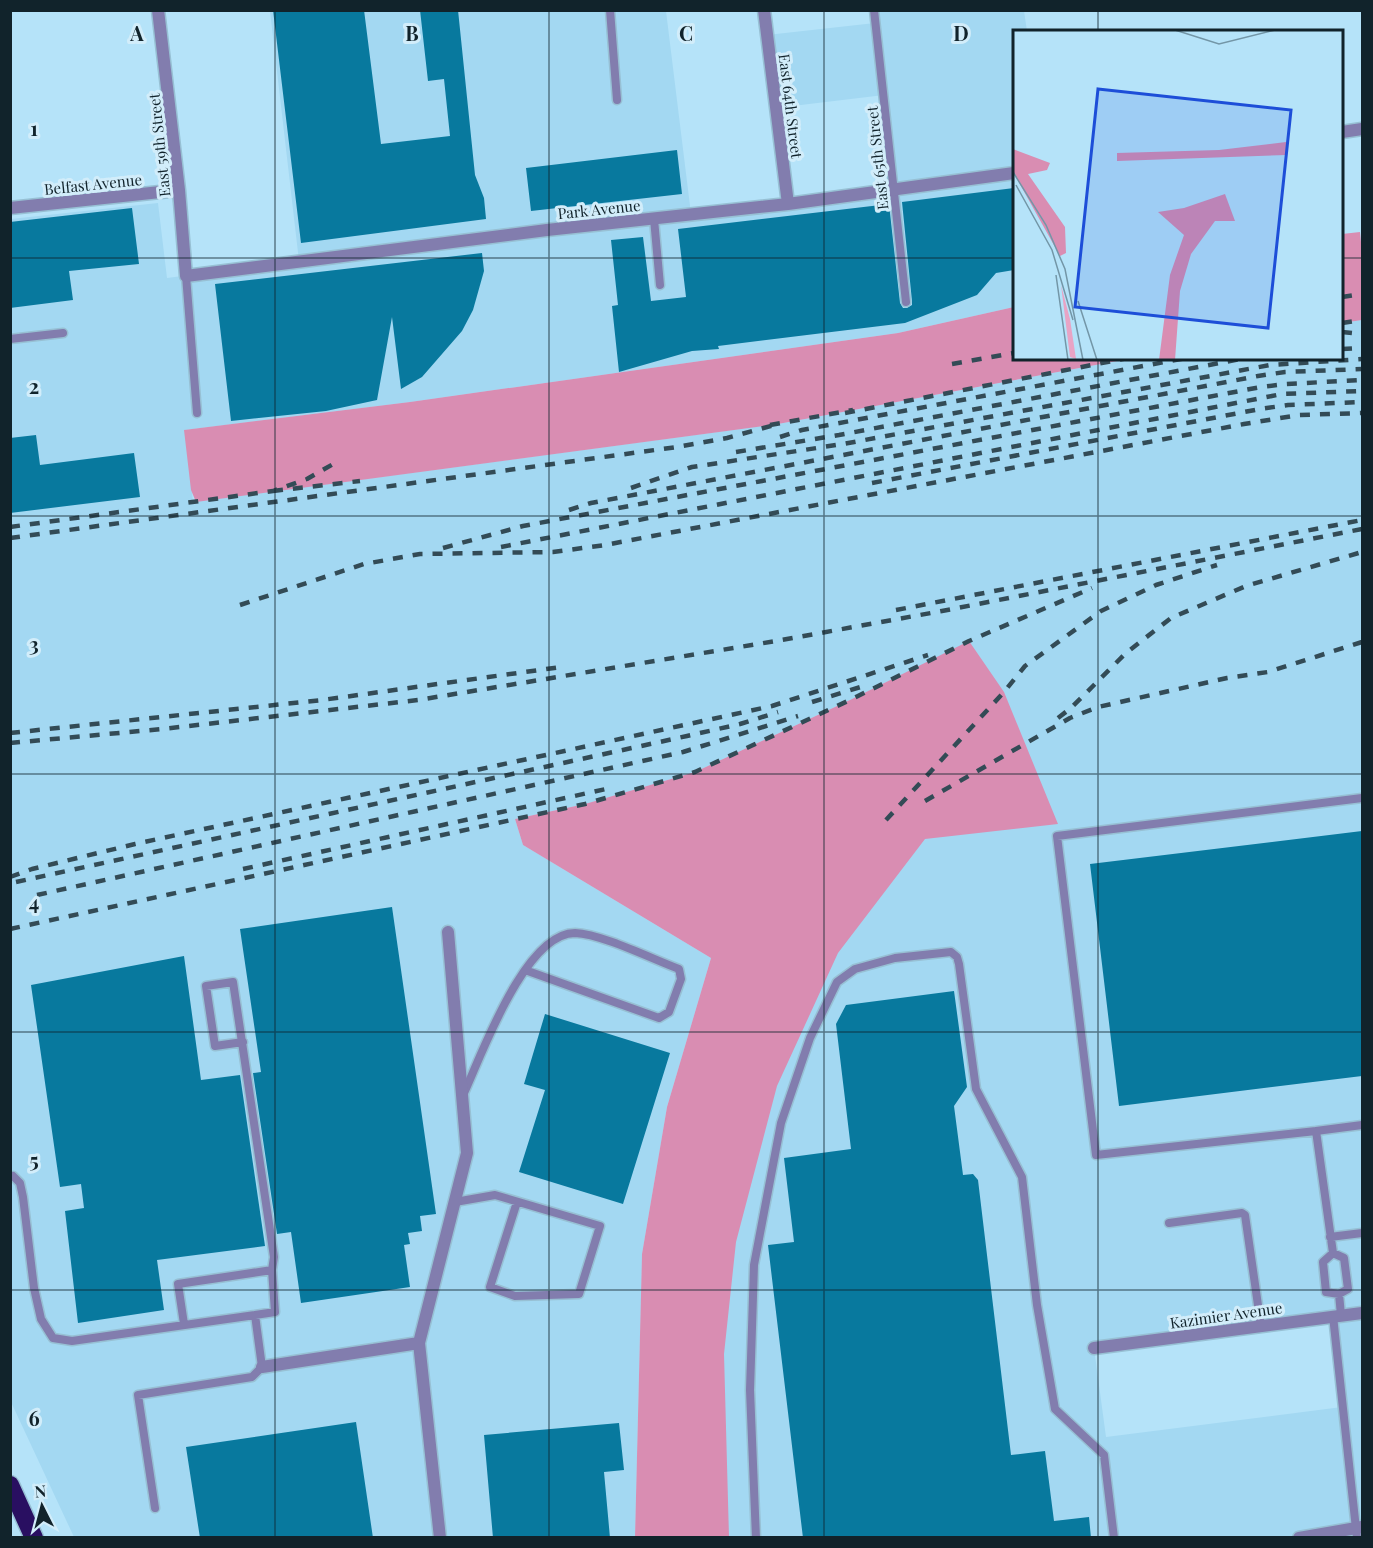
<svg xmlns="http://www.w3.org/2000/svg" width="1373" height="1548" font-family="'Playfair Display',serif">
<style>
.built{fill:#a3d8f2;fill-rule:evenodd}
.forest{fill:#d98db2}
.building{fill:#08799e}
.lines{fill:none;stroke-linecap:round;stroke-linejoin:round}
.service-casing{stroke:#97c0d4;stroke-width:11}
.minor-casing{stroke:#97c0d4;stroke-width:15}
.motorway-casing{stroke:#97c0d4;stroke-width:21}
.service{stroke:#827dae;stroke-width:8}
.minor{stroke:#827dae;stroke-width:12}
.motorway{stroke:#290f61;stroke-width:18}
.rail{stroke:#334b56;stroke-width:4.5;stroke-dasharray:10 10;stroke-linecap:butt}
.grid{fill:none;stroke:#11232b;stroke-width:1.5;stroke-opacity:0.55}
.labels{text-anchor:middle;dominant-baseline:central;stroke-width:6;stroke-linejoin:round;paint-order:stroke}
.street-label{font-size:15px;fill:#11232b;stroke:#d2edfa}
.inset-road{fill:none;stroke:#7396a7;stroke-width:1.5}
.view{fill:#1d4ed8;fill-opacity:0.15;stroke:#1d4ed8;stroke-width:3}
.inset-edge{fill:none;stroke:#11232b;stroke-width:3}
.grid-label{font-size:20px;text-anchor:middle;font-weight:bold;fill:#11232b;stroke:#d2edfa;stroke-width:6;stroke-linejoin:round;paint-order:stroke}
</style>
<rect width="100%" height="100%" fill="#b5e3f9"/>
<path class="built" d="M270 11H666L691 214 894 189 884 95 776 108 767 35 875 23 874 11H1024L1027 31 1014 32V307L898 333 410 402 185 430 193 502 778 424 1128 359 1342 358V323L1362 320V1537H689L698 1216 969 642 850 700 695 772 585 804 515 819 523 845 711 958 667 1107 642 1254 635 1537H74L11 1402V219L158 203 167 278 299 261ZM1333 1316 1342 1407 1106 1437 1094 1348Z"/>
<path class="forest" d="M1360 232 1362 252V320L1342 323V234Z
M1014 307V358L1128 359 778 424 196 502 191 490 184 430 410 402 898 333Z
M969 641 1004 692 1058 824 925 839 838 953 777 1086 736 1242 724 1354 729 1537H635L642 1254 667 1107 711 958 523 845 515 819 585 804 695 772 850 700Z"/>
<path class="building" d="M273 10H364L381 144 450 136 444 79 428 81 420 10H458L475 175 484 198 486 219 301 243Z
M677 150 682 194 531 211 526 168Z
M1014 188V270L996 273 977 295 905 323 718 346 719 349 692 351 619 372 612 306 618 305 611 240 643 237 651 301 686 297 678 229 889 204 900 303 903 308H907L912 305V301L902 202Z
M132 208 139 264 69 271 73 300 10 308V222Z
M482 253 484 271 473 310 462 331 422 377 401 389 392 317 377 400 326 411 231 421 215 284Z
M36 435 40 465 134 453 140 497 10 513V438Z
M1362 831V1076L1119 1106 1090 864Z
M392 907 436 1214 420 1216 422 1231 408 1233 410 1244 404 1245 410 1287 301 1303 291 1232 277 1234 253 1073 261 1072 240 929Z
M184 956 201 1080 240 1075 265 1246 157 1260 164 1310 78 1323 65 1211 84 1208 81 1184 60 1187 31 985Z
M954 991 967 1087 954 1106 963 1175 973 1174 978 1180 1011 1455 1045 1451 1054 1521 1089 1517 1091 1538H803L768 1245 794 1242 784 1158 851 1149 836 1024 846 1005Z
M545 1014 670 1053 623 1204 519 1172 545 1090 524 1084Z
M356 1422 373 1538H200L186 1447Z
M619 1423 624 1470 604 1472 610 1538H493L484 1435Z"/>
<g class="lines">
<defs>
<path id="service" d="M610 10 617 100
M874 10 906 302
M654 219 660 285
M186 276 197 413
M10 339 63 333
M243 1042 215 1046 206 986 233 982 274 1257 272 1270
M464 1093C482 1054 525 933 575 933 602 934 652 959 679 969L681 979 669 1012 659 1018 525 970
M1316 1131 1096 1155 1057 836 1362 798
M13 1176 20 1183 23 1197 34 1288 41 1319 53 1338 72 1341 255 1315 262 1367 252 1377 138 1395 155 1508
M455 1202 495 1195 600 1226 579 1294 515 1296 490 1287 517 1202
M1169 1223 1242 1213 1245 1215 1261 1326
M1330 1237 1362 1233
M1333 1253 1316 1131 1362 1125
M1333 1253 1344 1258 1348 1289 1339 1294 1326 1292 1323 1262Z
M1339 1294 1341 1315
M1333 1316 1357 1538
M184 1324 178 1284 272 1270 275 1312 255 1315
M756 1538 750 1390 754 1265 781 1123 810 1038 837 982 855 969 895 958 951 952 957 957 959 964 976 1089 1022 1177 1037 1305 1055 1409 1104 1455 1114 1538"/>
<path id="minor" d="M158 10 179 190 186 276 547 230 788 204 1014 173
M764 10 788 204
M1342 132 1362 129
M10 208 179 190
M419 1343 440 1538
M1094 1348 1362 1313
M262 1367 419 1343 467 1153 448 932
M1299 1538 1362 1527"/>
<path id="motorway" d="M10 1485 34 1538"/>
</defs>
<use href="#service" class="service-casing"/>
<use href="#minor" class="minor-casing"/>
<use href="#motorway" class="motorway-casing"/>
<use href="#service" class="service"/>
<use href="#minor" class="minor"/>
<use href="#motorway" class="motorway"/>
<path class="rail" d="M1342 297 1362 294
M1342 323 1362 320
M1342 332 1362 334
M1342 349 1362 348
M952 364 1014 353
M845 413 1128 358
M770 425 853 410
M780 437 802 430 1186 358
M736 452 839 435 1246 358
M872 483 1260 409 1288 405 1362 402
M631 488 692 467 843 444 1270 365 1362 359
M273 491 360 481
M569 510 591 503 1258 376 1285 372 1362 369
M10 527 273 491 307 479 335 463
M10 538 677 447 727 438 778 424
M501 547 1282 394 1362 391
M443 548 523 526 1261 387 1286 384 1362 380
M240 605 364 564 420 554 553 552 605 545 1244 424 1299 415 1362 413
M896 610 1362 520
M812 702 867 685
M1058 718 1071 708 1126 653 1171 618 1246 586 1362 552
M10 733 322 700 561 667
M10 743 162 729 418 700 776 641 942 611 1362 529
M925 801 1070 718 1098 707 1227 678 1268 672 1362 642
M886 820 1004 692 1025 666 1101 611 1156 585 1217 565
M243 869 606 789
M10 877 32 869 135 844 772 706 928 655
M16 882 687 736 740 724 778 712
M37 895 683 752 798 716
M10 929 585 804 695 772 850 700 969 641 1092 588"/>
</g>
<path class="grid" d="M275 10V1538M549 10V1538M824 10V1538M1098 10V32M10 258H1014M1342 258H1362M1098 358V1538M10 516H1362M10 774H1362M10 1032H1362M10 1290H1362"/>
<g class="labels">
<g class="street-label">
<text transform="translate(791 106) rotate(83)">East 64th Street</text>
<text transform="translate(159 145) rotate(-96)">East 59th Street</text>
<text transform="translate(877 158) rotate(-96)">East 65th Street</text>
<text transform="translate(93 184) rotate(-6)">Belfast Avenue</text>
<text transform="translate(599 209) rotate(-6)">Park Avenue</text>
<text transform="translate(1226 1315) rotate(-8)">Kazimier Avenue</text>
</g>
</g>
<g transform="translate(1013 30)">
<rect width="330" height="330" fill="#b5e3f9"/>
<path d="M48 255 57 289 63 329 57 327Z" fill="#e8a4c5"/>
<path d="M273 112V125L104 131V123L206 120ZM0 119 37 133 34 140 15 144 52 197 53 223 47 226 0 142ZM212 164 222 191H202L178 224 167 261 162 330H146L157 245 171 205 145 182 171 178Z" fill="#d98db2"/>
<path class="inset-road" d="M162 0 206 14 262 0M0 142 33 195 52 239 70 330M3 155 39 220 60 290M43 245 55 330M65 271 84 330"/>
<path class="view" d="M85 59 278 80 255 298 62 277Z"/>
<rect width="330" height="330" class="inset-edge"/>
</g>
<g class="grid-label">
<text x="137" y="41">A</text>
<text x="412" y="41">B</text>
<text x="686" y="41">C</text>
<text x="961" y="41">D</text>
<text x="34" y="136">1</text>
<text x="34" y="394">2</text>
<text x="34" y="652">3</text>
<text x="34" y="910">4</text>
<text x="34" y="1168">5</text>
<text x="34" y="1426">6</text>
</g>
<rect width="1373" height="1548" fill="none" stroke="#11232b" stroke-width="24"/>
<g transform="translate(42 1506) rotate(354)" stroke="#d2edfa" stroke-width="4.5" paint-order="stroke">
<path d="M0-4.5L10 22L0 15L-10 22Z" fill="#11232b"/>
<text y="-9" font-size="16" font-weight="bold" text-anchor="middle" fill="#11232b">N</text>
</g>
</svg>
